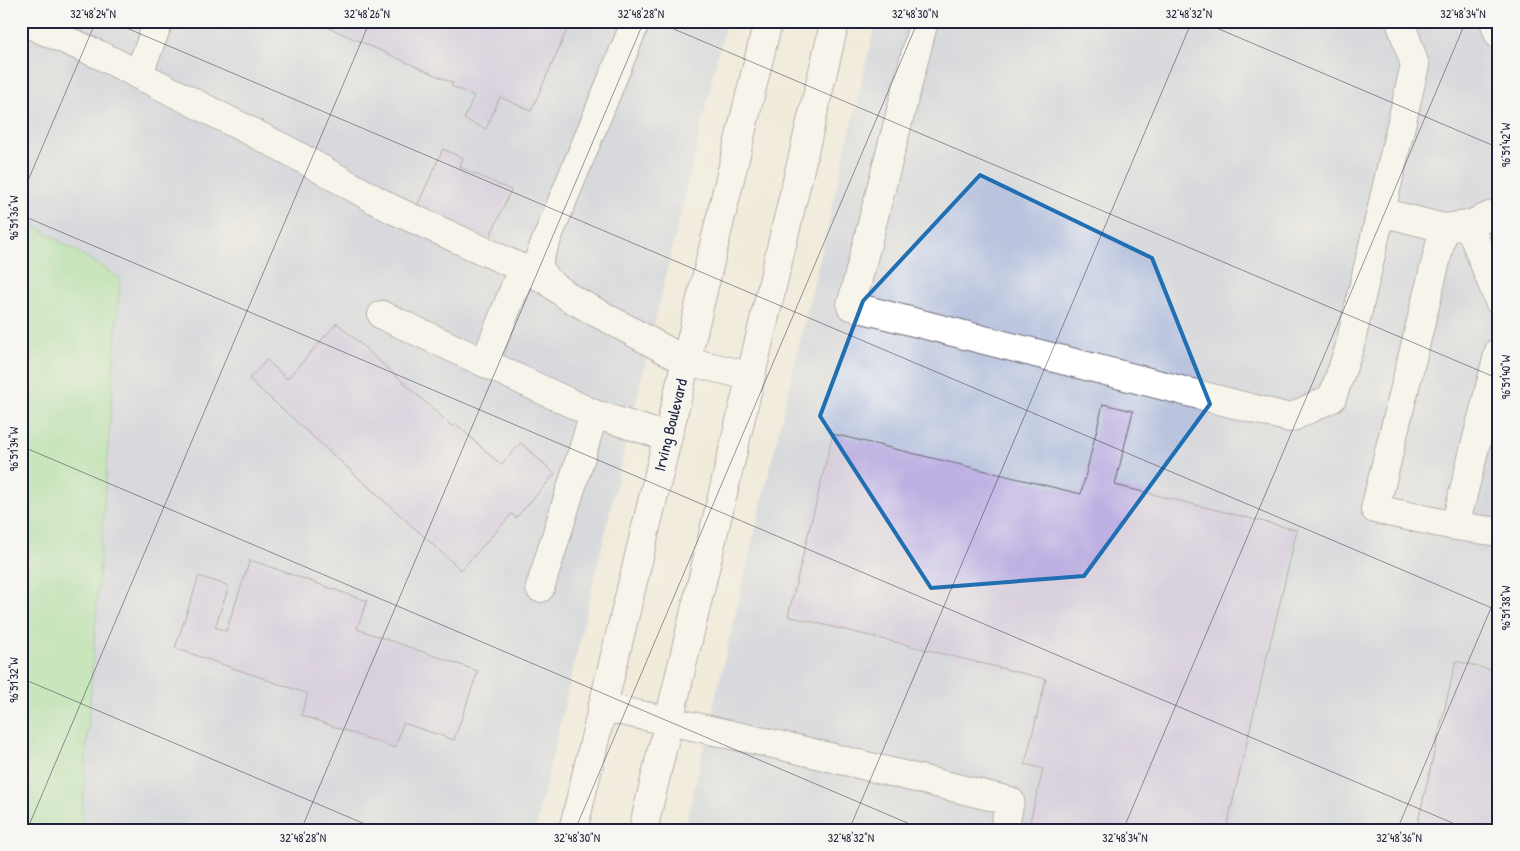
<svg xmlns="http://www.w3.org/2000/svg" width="1520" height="851" font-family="'Patrick Hand',sans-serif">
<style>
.industrial{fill:#bac4de}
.green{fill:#98dd96;stroke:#5d8068}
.building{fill:#bdb0e2}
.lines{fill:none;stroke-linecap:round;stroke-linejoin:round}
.minor-casing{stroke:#6a6873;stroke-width:30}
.major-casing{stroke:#6a6873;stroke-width:30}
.minor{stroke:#fff;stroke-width:28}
.major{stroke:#fff;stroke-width:28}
.marked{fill:none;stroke:#1f6fb2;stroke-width:4;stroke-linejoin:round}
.ticks{fill:none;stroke:#22223b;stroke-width:1;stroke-opacity:0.45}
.labels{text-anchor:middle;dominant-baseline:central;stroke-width:4.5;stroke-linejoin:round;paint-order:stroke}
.street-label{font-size:16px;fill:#22223b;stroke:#f6f6f2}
.neatline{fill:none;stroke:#22223b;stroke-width:2}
.ticks-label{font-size:12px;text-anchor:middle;fill:#22223b}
</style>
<rect width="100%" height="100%" fill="#f6f6f2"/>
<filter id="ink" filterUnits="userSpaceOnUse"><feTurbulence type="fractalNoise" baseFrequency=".02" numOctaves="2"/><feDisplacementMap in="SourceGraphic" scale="10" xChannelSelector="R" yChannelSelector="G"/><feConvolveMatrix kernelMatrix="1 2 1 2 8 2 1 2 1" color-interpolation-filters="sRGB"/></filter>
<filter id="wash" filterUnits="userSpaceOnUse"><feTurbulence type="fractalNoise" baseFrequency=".0096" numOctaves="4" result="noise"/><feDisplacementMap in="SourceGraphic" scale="20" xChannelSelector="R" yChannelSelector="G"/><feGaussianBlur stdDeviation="1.12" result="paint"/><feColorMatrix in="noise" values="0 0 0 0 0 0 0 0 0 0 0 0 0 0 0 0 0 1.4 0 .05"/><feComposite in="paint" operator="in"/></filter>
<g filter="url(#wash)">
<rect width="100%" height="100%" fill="#f1ebda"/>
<path class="industrial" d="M21 21H726L535 830H81L120 279 21 217Z
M876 21H1499V830H684Z"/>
<path class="green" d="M21 217 120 278 81 830H21Z"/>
<g id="blocks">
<path class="building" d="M314 21H571L531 111 500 97 486 129 464 119 474 96 451 86 453 83Z
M443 149 463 158 460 167 511 190 489 239 417 206Z
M337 323 453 427 456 424 501 465 521 443 555 474 516 518 512 514 461 570 249 379 267 360 287 379Z
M1103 404 1133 411 1115 485 1297 530 1226 830H1028L1043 769 1025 764 1046 679 788 616 833 434 1081 494Z
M250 560 367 601 357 629 478 671 454 740 403 723 395 748 301 715 308 694 175 648 199 576 229 586 215 627 226 631Z
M1456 661 1499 672V830H1416Z"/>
</g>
</g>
<g filter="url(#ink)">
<use href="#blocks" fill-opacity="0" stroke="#6a6873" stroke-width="1"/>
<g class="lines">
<defs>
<path id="minor" d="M22 21 100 55 289 151 390 208 545 279
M636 21 539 258V266L545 279 570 298 686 361
M924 21 851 306 1290 418 1332 398 1349 349 1415 65 1400 21
M1494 21 1499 35
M138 75 159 21
M1381 212 1444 228 1469 225 1499 212
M1469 225 1499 301
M1444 228 1375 509 1455 526 1499 532
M522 269 485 363 594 414 540 588
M382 315 485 363
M594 414 668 437
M1455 526 1499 351
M669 721 796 749 1010 801 1004 830"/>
<path id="major" d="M686 361 750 376
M602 707 669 721
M573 830 768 21
M643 830 835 21"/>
</defs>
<use href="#minor" class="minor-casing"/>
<use href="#major" class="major-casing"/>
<use href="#minor" class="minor"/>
<use href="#major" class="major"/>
</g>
</g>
<path d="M0 0H1520V851H0ZM980 175 1152 258 1210 404 1084 576 931 588 820 416 863 301Z" fill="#f1ebda" fill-opacity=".55" fill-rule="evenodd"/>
<path class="marked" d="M980 175 1152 258 1210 404 1084 576 931 588 820 416 863 301Z"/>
<path class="ticks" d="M110 21 1499 611M655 21 1499 379M1200 21 1499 148M21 197 96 21M21 215 1469 830M21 446 924 830M21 678 379 830M27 830 370 21M301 830 644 21M575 830 918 21M849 830 1192 21M1123 830 1466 21M1397 830 1499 589"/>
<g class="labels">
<g class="street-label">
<text transform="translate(670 425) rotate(-76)">Irving Boulevard</text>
</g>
</g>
<rect width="1520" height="851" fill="none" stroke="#f6f6f2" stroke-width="55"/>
<rect x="28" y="28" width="1464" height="796" class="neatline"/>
<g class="ticks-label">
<text x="93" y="18">32°48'24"N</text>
<text x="367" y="18">32°48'26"N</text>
<text x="641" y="18">32°48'28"N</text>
<text x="915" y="18">32°48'30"N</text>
<text x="1189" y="18">32°48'32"N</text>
<text x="1463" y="18">32°48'34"N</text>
<text transform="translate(1506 145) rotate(-90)" y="4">96°51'42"W</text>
<text transform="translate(14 218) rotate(-90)" y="4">96°51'36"W</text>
<text transform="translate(1506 377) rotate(-90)" y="4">96°51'40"W</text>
<text transform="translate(14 449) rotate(-90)" y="4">96°51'34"W</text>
<text transform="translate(1506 608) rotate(-90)" y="4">96°51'38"W</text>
<text transform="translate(14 680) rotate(-90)" y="4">96°51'32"W</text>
<text x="303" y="842">32°48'28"N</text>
<text x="577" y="842">32°48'30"N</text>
<text x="851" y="842">32°48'32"N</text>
<text x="1125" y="842">32°48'34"N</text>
<text x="1399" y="842">32°48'36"N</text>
</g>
</svg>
